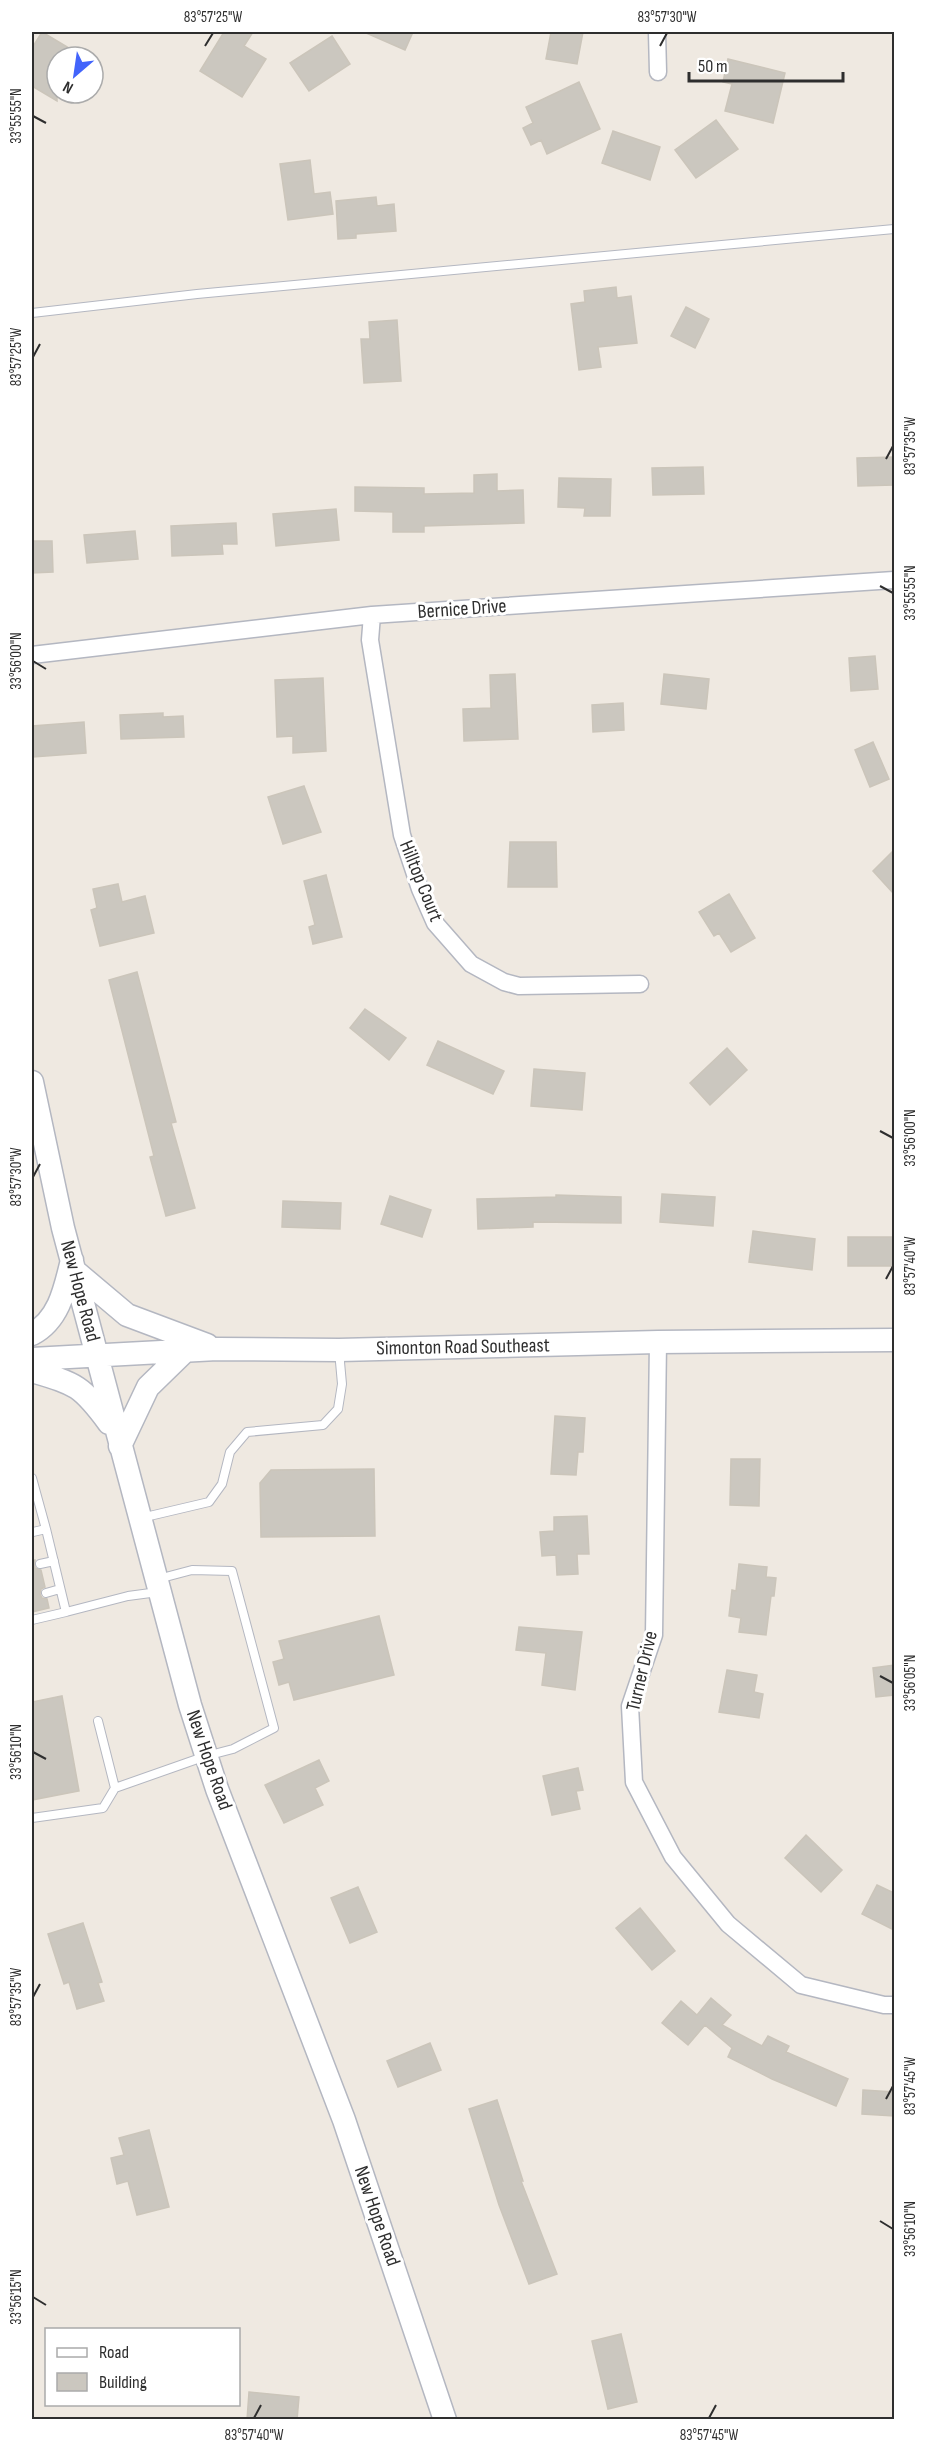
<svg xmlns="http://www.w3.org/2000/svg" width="926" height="2451" font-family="'Sofia Sans Condensed',sans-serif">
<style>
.building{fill:#cbc7bf;stroke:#cbc5ba;stroke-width:1.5}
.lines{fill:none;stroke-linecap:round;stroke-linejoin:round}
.lane-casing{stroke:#b4b7c1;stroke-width:10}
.street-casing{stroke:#b4b7c1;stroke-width:19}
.secondary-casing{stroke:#b4b7c1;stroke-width:25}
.lane{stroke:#fff;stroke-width:8}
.street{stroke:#fff;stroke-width:16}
.secondary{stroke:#fff;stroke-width:22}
.ticks{fill:none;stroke:#2e2e2e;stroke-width:2}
.labels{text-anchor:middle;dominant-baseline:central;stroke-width:6;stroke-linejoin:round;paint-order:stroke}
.street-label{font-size:20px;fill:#2e2e2e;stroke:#fff}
.neatline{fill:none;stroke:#2e2e2e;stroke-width:2}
.ticks-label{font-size:15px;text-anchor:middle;fill:#2e2e2e}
</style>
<rect width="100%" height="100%" fill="#efe9e1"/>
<path class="building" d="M42 32 84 57H57V101L32 86V48Z
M224 32H253L244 46 266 59 242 97 200 71Z
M364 32H413L405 50Z
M551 32H583L577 64 546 59Z
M332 36 350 64 309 91 290 63Z
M728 59 785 73 773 123 725 111 732 84 723 82Z
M579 82 600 129 547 154 541 140 531 145 523 128 533 123 526 107Z
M716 120 738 149 696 178 675 150Z
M613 131 660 147 650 180 602 163Z
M310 160 314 194 330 192 333 214 288 220 280 164Z
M376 197 377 206 394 204 396 231 356 234V238L338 239 336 201Z
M616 287 617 298 631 296 637 343 598 347 601 367 579 370 571 304 585 302 584 291Z
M686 307 709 319 695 348 671 336Z
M397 320 401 381 364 383 361 339H370L369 322Z
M894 457V485L858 486 857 458Z
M703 467 704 494 653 495 652 468Z
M497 474V491L523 490 524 523 424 526V532H393V512L355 511V487L424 488V494L474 493V475Z
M559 478 611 479 610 516H584L585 508 558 507Z
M336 509 339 540 276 546 273 514Z
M236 523 237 544H222L223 554 172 556 171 526Z
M135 531 138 559 87 563 84 535Z
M32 541H52L53 572 32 573Z
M875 656 878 689 851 691 849 658Z
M515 674 518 739 464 741 463 709 491 708 490 675Z
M664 674 709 679 706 709 661 704Z
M323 678 326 751 293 753V736L277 737 275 680Z
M623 703 624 730 593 732 592 705Z
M163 713V717L183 716 184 737 121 739 120 715Z
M84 722 86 753 33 757 32 726Z
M873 742 889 779 870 787 855 750Z
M304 786 321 832 283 844 268 797Z
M510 842H556L557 887H508Z
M894 850V894L873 871Z
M326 875 342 937 313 944 309 927 315 925 304 881Z
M118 884 122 902 145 896 154 933 100 946 91 910 97 908 93 889Z
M729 894 755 938 731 952 719 933 714 936 699 912Z
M137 972 176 1122 171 1123 195 1208 166 1216 150 1157 154 1156 109 980Z
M365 1009 406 1038 389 1060 350 1028Z
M438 1041 504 1071 493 1094 427 1065Z
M727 1048 747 1070 710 1105 690 1083Z
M534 1069 585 1073 582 1110 531 1106Z
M662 1194 715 1197 713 1226 660 1222Z
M556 1195 621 1197V1223L533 1222V1227L478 1229 477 1199 556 1197Z
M390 1196 431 1210 422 1237 381 1224Z
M283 1201 341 1203 340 1229 282 1227Z
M753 1231 815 1239 812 1270 749 1262Z
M848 1237H894V1266H848Z
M555 1416 585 1418 583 1452H578L576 1475 551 1474Z
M731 1459H760L759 1506 730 1505Z
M374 1469 375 1536 261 1537 260 1483 271 1470Z
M587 1516 589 1554H577L578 1574 557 1575 556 1555 542 1556 540 1532 554 1531V1517Z
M32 1560H35V1568L41 1570 45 1587 41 1589 40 1594 42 1598 47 1599 49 1608 32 1612Z
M739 1564 767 1567 766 1577 776 1578 774 1596H771L766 1635 739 1632 741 1618 729 1616 732 1590 736 1591Z
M379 1616 394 1675 294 1700 289 1682 279 1685 273 1662 284 1659 279 1641Z
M519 1627 582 1632 575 1690 542 1685 546 1653 516 1650Z
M894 1665V1695L876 1697 873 1668Z
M727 1670 757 1675 754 1692 763 1694 759 1718 719 1712Z
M62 1696 79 1791 32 1800V1702Z
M319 1760 329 1781 315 1788 323 1805 284 1823 265 1785Z
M578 1768 583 1790 576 1791 580 1809 552 1815 543 1776Z
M806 1835 842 1870 821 1892 785 1858Z
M877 1885 894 1893V1930L862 1914Z
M358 1887 377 1932 350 1943 331 1898Z
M640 1908 675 1951 652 1970 616 1928Z
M83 1923 102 1982 98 1983 104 2001 77 2009 69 1982 64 1984 48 1934Z
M711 1998 731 2015 722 2025 762 2046 768 2036 789 2046 786 2052 848 2079 836 2106 772 2079 728 2057 732 2048 705 2025 688 2045 662 2023 681 2001 697 2015Z
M430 2043 441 2070 398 2087 387 2061Z
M863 2090 894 2092V2116L862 2114Z
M497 2100 523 2181H521L557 2274 529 2284 499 2205 469 2109Z
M149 2130 169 2207 137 2215 128 2181 117 2184 111 2158 124 2155 119 2138Z
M621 2334 637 2402 608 2409 592 2341Z
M249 2392 299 2397 297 2420H247Z"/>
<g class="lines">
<defs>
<path id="lane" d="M32 313 197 294 894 229
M32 1478 46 1529 66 1612 128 1596 158 1592
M141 1518 209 1502 222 1484 230 1452 247 1432 323 1425 338 1409 342 1384 339 1351
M33 1532 46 1529
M40 1564 54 1561
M46 1593 60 1589
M32 1620 66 1612
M98 1721 115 1788
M32 1818 103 1808 115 1788 206 1756 233 1749 274 1728 232 1571 192 1570 158 1579"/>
<path id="street" d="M657 32 658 72
M372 615 370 640 402 835 420 889 435 923 471 964 504 982 519 986 640 984
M32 655 372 615 894 580
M658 1342 654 1635 630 1706 634 1782 673 1857 728 1924 801 1985 884 2005H894"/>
<path id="secondary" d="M32 1082 63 1228 190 1705 217 1789 344 2120 445 2420
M76 1272 127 1315 207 1345
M32 1334C59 1320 65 1289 72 1260
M32 1359 217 1349 339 1350 658 1342 894 1340
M32 1371C76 1384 81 1385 109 1423
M120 1446 148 1387 186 1350"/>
</defs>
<use href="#lane" class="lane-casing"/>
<use href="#street" class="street-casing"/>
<use href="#secondary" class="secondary-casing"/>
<use href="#lane" class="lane"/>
<use href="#street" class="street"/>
<use href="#secondary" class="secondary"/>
</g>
<path class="ticks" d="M205 46 213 33M660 46 667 33M33 116 46 123M33 357 40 344M886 459 893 446M880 586 893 593M33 661 46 669M880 1131 893 1138M33 1177 40 1164M886 1279 893 1266M880 1676 893 1683M33 1752 46 1759M33 1997 40 1984M886 2099 893 2086M880 2221 893 2229M33 2297 46 2305M254 2418 261 2405M709 2418 716 2405"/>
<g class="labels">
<g class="street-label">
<text transform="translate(462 609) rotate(-4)">Bernice Drive</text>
<text transform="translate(421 881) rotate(68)">Hilltop Court</text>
<text transform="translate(80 1291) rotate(75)">New Hope Road</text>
<text transform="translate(463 1347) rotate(-1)">Simonton Road Southeast</text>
<text transform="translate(642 1671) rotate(-77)">Turner Drive</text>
<text transform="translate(209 1760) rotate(71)">New Hope Road</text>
<text transform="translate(377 2216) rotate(71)">New Hope Road</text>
</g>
</g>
<rect width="926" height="2451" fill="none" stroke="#ffffff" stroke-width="66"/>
<rect x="45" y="2328" width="195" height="78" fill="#ffffff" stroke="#ababab" stroke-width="1.5"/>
<rect x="57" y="2348" width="30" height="9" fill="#ffffff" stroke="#ababab" stroke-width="1.5"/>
<text x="99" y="2358" font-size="18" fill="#2e2e2e">Road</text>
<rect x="57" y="2373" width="30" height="18" fill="#cbc7bf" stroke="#ababab" stroke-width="1.5"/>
<text x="99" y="2388" font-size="18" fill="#2e2e2e">Building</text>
<g transform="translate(75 75) rotate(209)"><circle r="28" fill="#ffffff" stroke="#ababab" stroke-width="1.5"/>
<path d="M0-4.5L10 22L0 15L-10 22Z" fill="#4264fb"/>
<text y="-9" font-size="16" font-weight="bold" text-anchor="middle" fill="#2e2e2e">N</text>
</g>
<path d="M689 72v9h154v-9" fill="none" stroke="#2e2e2e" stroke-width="3"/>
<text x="698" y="72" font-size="18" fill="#2e2e2e" stroke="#ffffff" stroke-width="4.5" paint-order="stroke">50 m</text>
<rect x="33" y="33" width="860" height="2385" class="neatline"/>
<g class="ticks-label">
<text x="213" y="22">83°57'25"W</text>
<text x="667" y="22">83°57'30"W</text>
<text transform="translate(16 116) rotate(-90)" y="5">33°55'55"N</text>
<text transform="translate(16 357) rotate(-90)" y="5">83°57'25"W</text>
<text transform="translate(910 446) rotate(-90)" y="5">83°57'35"W</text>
<text transform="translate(910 593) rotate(-90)" y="5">33°55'55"N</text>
<text transform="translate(16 661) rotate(-90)" y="5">33°56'00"N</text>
<text transform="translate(910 1138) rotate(-90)" y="5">33°56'00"N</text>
<text transform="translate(16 1177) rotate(-90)" y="5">83°57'30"W</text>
<text transform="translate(910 1266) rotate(-90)" y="5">83°57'40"W</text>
<text transform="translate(910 1683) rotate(-90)" y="5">33°56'05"N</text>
<text transform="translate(16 1752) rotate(-90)" y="5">33°56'10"N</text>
<text transform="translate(16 1997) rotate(-90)" y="5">83°57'35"W</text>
<text transform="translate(910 2086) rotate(-90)" y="5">83°57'45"W</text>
<text transform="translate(910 2229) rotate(-90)" y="5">33°56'10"N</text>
<text transform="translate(16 2297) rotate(-90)" y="5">33°56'15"N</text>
<text x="254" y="2440">83°57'40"W</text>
<text x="709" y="2440">83°57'45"W</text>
</g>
</svg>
